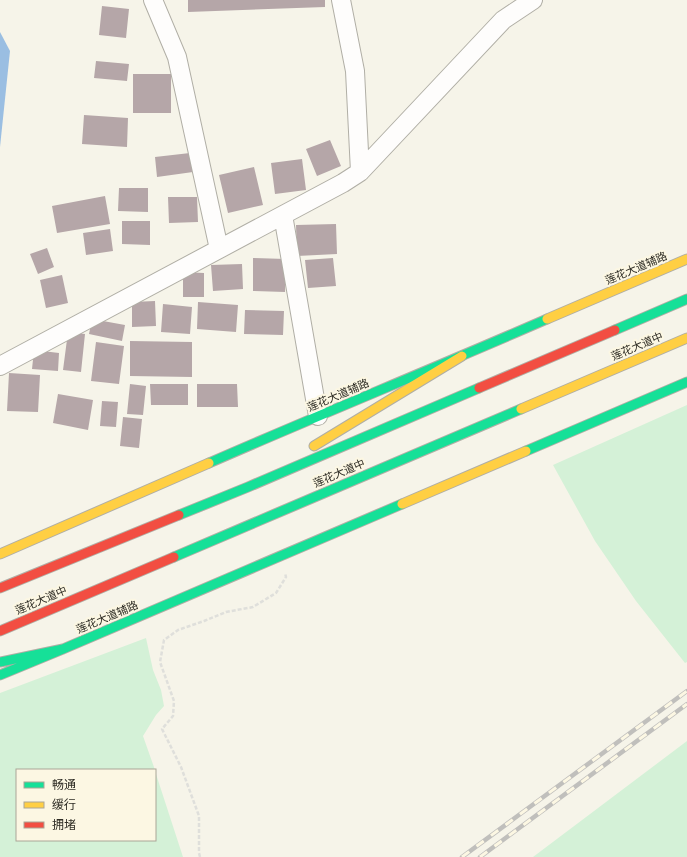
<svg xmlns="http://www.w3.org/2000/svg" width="687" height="857" font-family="Poppins,'Noto Sans SC',sans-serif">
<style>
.green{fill:#d4f1d7}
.water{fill:#9abee2}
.building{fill:#b5a6a8}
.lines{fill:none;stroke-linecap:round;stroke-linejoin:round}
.street-casing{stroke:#b0aea5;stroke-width:20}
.fast-casing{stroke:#b0aea5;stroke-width:11}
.slow-casing{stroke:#b0aea5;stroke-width:11}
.jam-casing{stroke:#b0aea5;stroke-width:11}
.path{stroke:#dfdfdb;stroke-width:2.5;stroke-dasharray:4 2;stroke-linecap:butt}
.street{stroke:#fefdfc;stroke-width:18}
.fast{stroke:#16e098;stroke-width:9}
.slow{stroke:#ffcf43;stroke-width:9}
.jam{stroke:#f24e42;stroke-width:9}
.rail-casing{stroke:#c0bfbc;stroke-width:4.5}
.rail{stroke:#fcf7e3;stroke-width:3;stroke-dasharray:9;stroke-linecap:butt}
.labels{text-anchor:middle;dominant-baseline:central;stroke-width:4;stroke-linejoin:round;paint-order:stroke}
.street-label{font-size:11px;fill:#2e2c24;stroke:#fcf7e3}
</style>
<rect width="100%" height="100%" fill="#f6f4e9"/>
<path class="green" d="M687 405V662L685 663 636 601 595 541 553 465Z
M146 638 153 670 161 690 164 706 156 715 143 736 155 770H17V840H155V771L183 857H0V693Z
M687 741V857H533Z"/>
<path class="water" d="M0 32 10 51 0 147Z"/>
<path class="building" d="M188 0H325V7L188 12Z
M102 6 129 9 126 38 99 35Z
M96 61 129 64 127 81 94 78Z
M133 74H171V113H133Z
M84 115 128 118 127 147 82 144Z
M330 140 341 166 317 176 306 149Z
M190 153 193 172 157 177 155 157Z
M302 159 306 190 275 194 271 163Z
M254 167 263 205 228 213 219 175Z
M119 188H148V212L118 211Z
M105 196 110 224 57 233 52 206Z
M168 197H197L198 222 169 223Z
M122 221H150V245L122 244Z
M336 224 337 254 297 256 296 225Z
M110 229 113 251 86 255 83 233Z
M47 248 54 267 38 274 30 254Z
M253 258 286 259 285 292 253 291Z
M333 258 336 286 308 288 305 260Z
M242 264 243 289 213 291 211 265Z
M183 272 204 273V297H183Z
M62 275 68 303 46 308 40 280Z
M155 301 156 326 132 327V302Z
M198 302 238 305 236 332 197 329Z
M163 304 192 307 190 334 161 332Z
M245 310 284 311 283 335 244 334Z
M92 319 125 325 122 341 89 334Z
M68 332 85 334 81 372 63 370Z
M130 341 192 342V377L130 376Z
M96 342 124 346 119 384 91 381Z
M34 350 59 353 58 371 32 369Z
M9 373 40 375 38 412 7 411Z
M130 384 146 386 143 415 127 414Z
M150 384H188V405H151Z
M197 384H237L238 407H197Z
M58 394 93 400 88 430 53 423Z
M102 401 118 402 116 427 100 426Z
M123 417 142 419 139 448 120 446Z"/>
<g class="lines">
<defs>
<path id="street" d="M153 0 177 57 219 249
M341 0 355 71 360 172
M283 215 318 416
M0 366 343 183 360 172 503 20 533 0"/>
<path id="fast" d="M615 330 687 299
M526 451 687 382
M209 463C321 414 435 368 547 319
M179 515 248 487 479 388
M174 557 521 409
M0 662 63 649
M0 675 63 649 402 504"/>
<path id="slow" d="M547 319 687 259
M521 409 687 338
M314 446 462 356
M402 504 526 451
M0 554 209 463"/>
<path id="jam" d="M479 388 615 330
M0 588 179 515
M0 631 174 557"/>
</defs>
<use href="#street" class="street-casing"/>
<use href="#fast" class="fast-casing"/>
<use href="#slow" class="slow-casing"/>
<use href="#jam" class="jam-casing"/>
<path class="path" d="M200 857 199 853V816L181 767 162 729 173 716 174 701 160 662 164 640 178 630 204 621 226 612 253 607 276 593 286 577 285 573"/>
<use href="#street" class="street"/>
<use href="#fast" class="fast"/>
<use href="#slow" class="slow"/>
<use href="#jam" class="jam"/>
<defs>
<path id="rail" d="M462 857 687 691
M480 857 687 704"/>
</defs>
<use href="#rail" class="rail-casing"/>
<use href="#rail" class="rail"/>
</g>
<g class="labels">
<g class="street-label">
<text transform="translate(636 268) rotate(-23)">莲花大道辅路</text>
<text transform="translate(637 346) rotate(-23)">莲花大道中</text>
<text transform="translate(338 395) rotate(-23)">莲花大道辅路</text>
<text transform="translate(339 473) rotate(-23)">莲花大道中</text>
<text transform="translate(41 600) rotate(-23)">莲花大道中</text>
<text transform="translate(107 617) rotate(-23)">莲花大道辅路</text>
</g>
</g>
<rect x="16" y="769" width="140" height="72" fill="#fcf7e3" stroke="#aaa697"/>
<rect x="24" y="782" width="20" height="6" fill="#16e098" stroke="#aaa697"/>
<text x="52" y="789" font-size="12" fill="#2e2c24">畅通</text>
<rect x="24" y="802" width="20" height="6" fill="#ffcf43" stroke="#aaa697"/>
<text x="52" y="809" font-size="12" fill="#2e2c24">缓行</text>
<rect x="24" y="822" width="20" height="6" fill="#f24e42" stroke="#aaa697"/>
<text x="52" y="829" font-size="12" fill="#2e2c24">拥堵</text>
</svg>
